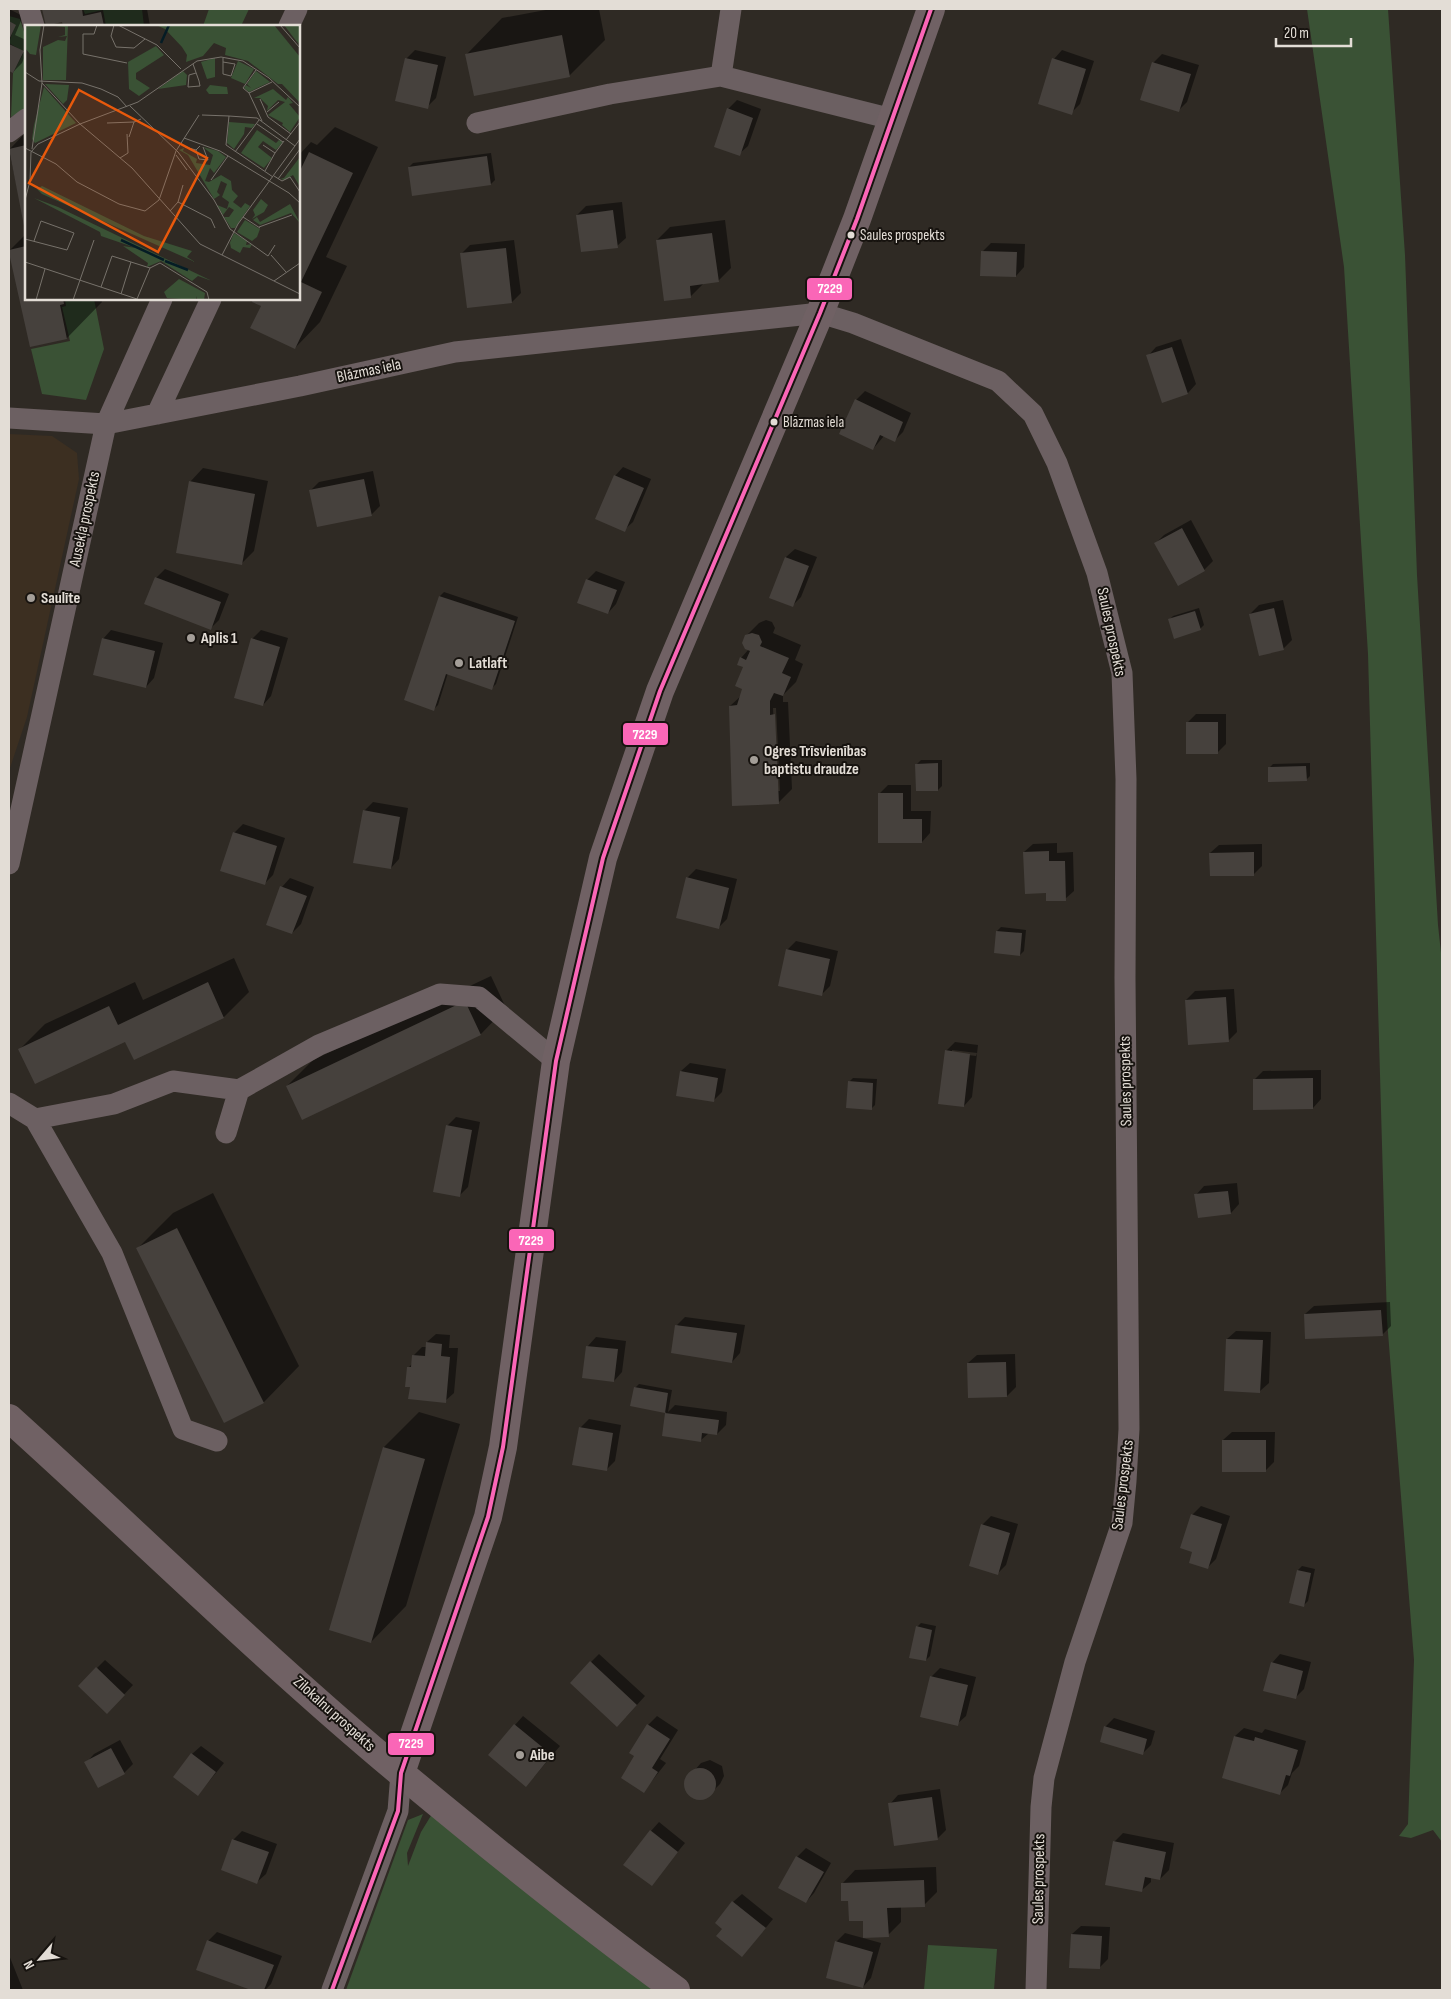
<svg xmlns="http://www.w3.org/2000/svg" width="1451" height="1999" font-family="'Sofia Sans Condensed',sans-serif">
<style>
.built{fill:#3c2f21}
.green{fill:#3a5235}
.shadow{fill:#0007;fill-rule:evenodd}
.building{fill:#46413d}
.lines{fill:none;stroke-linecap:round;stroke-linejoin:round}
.street{stroke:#6c6062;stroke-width:21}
.secondary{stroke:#706164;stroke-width:28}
.bus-1-casing{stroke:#17130f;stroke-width:8}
.bus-1{stroke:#fa66b7;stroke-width:4}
.bus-dot{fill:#e3ddd6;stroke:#17130f;stroke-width:2}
.poi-dot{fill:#a49e98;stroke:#17130f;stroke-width:2}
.labels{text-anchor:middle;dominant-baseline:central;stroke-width:4;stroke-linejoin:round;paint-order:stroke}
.bus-label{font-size:15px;fill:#e3ddd6;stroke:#17130f;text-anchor:start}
.street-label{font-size:16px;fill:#e3ddd6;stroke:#17130f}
.poi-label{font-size:16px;font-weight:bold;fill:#e3ddd6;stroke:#17130f;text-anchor:start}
.inset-river{fill:none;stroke:#051c25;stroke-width:2.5}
.inset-road{fill:none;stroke:#77726b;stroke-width:1}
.view{fill:#e8590c;fill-opacity:0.15;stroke:#e8590c;stroke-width:2.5}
.inset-edge{fill:none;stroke:#e3ddd6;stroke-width:2.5}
.line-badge{stroke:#17130f;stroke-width:2}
.badge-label{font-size:14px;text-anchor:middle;font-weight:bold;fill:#fff}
</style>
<rect width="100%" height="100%" fill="#2f2a24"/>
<path class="built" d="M9 434 52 436 77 453 79 479 27 717 9 771Z"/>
<path class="green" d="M83 9H142L144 26H106L103 10 85 14Z
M209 9H249L241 26H203Z
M1307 9H1388L1405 255 1417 575 1438 925 1442 962V1842L1433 1830 1411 1838 1399 1836 1408 1824 1414 1660 1387 1320 1368 654 1344 267Z
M9 16 20 19 26 38V109L11 117 13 73 24 52 9 43 15 25 9 21Z
M65 299H94L104 349 86 400 42 394 31 349 70 341 62 307 66 306Z
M423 1814 407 1853 408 1866 421 1832 432 1814 657 1990H346L408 1820Z
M928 1945 997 1949 994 1990H924Z"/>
<path class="shadow" d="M9 9 23 16 15 35 26 40V53L22 63 13 72 9 70Z
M44 9H147L150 26H65L63 21 47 24Z
M551 9H599L605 40 569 76 467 54 502 18Z
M415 50 446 57 436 98 427 107 397 100 407 58Z
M1062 50 1094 61 1080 104 1071 113 1054 59Z
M1162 54 1199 65 1187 102 1179 110 1153 63Z
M737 100 761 109 748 146 739 154 728 109Z
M335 127 378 147 326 257 347 266 320 322 295 348 262 306 253 302 255 299H299V155L311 142 317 145Z
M26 132V229L9 150Z
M491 153 495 180 491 184 409 167 413 163Z
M622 202 626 238 617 246 577 215 586 206Z
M725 220 731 268 718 281 704 283 691 296 657 240 670 227Z
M26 234V299H101L102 302 67 338 31 345 10 250Z
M514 240 521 293 512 302 468 307 461 254 470 245Z
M991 243 1025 244 1024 267 1016 276 982 252Z
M1181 339 1196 384 1188 393 1163 401 1148 356 1156 347Z
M865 391 911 413 903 432 894 441 884 436 873 449 856 400Z
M623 467 651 479 633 522 624 530 615 476Z
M203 468 268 481 254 551 241 564 190 482Z
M373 471 380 506 371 515 311 490 319 482Z
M1191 520 1213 561 1204 570 1156 543 1164 535Z
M795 549 817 557 801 597 792 606 771 597 786 557Z
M165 569 229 594 219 620 211 628 156 578Z
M596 571 625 582 616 604 608 613 587 580Z
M444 592 518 617 496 684 492 688 448 673 438 705 434 709 440 596Z
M1283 600 1292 640 1283 649 1250 614 1259 605Z
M1199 608 1204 625 1200 629 1169 620 1173 616Z
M766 620 772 622 775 628 773 633 801 645 795 660 803 664 796 682 783 695V702H788L792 789 779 802 730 706 742 695 745 667 741 658 749 649 746 636 759 623ZM773 708H776L780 791H777Z
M111 630 163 643 154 678 146 687 103 639Z
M261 630 288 638 271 696 263 705 252 639Z
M1196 714H1226V744L1218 752 1187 723Z
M921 760H942V786L938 790 917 764Z
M1310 763V776L1306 780 1269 768 1273 764Z
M888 785H911V811H931L930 833 922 842 879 794Z
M373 802 408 808 399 859 391 868 364 811Z
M243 824 285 838 273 875 264 884 234 833Z
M1057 843V853L1073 852 1074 891 1065 899 1047 892 1024 852 1033 844Z
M1262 844V866L1254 874 1210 853 1219 845Z
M696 869 737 879 727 919 718 928 687 878Z
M290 878 314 887 301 924 292 933 282 887Z
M1001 927 1026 930 1024 951 1020 955 997 931Z
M796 941 838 951 830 986 821 995 787 950Z
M234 958 249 992 224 1017 134 1059 126 1040 20 1049 45 1024 135 982 143 1000Z
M491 976 506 1008 481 1034 302 1118 287 1086 313 1060Z
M1234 989 1237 1032 1228 1041 1186 1000 1195 991Z
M955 1042 978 1045 972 1097 964 1106 946 1051ZM952 1050 977 1053 976 1056 952 1053Z
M690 1063 726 1069 722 1092 713 1101 681 1071Z
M1321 1070V1099L1313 1108 1254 1080 1263 1071Z
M853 1078 877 1079 875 1105 871 1109 849 1082Z
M456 1117 480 1122 468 1187 459 1196 447 1126Z
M1237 1183 1239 1204 1231 1213 1196 1195 1204 1186Z
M213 1193 299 1366 264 1402 224 1421 138 1248 173 1213Z
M1390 1302 1391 1326 1382 1335 1305 1314 1314 1306Z
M685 1317 745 1325 740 1353 732 1362 677 1325Z
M1236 1331 1271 1332 1269 1383 1260 1391 1227 1339Z
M436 1334 450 1335 449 1348H458L454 1393 445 1401 411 1386 409 1367 413 1363 414 1355 422 1347H427V1342Z
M596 1337 626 1341 622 1372 614 1381 584 1377 588 1346Z
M1015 1354 1016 1387 1007 1396 968 1363 977 1355Z
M639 1384 672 1390 668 1412 675 1405 727 1412 726 1425 717 1434 709 1433 701 1440 664 1435 666 1412 632 1405 635 1388Z
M419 1412 460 1424 406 1606 371 1642 384 1447Z
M589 1419 621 1425 615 1461 606 1470 580 1428Z
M1232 1432H1275L1274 1462 1265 1471 1223 1440Z
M1201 1506 1230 1516 1216 1559 1207 1568 1192 1515Z
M991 1516 1018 1524 1006 1565 997 1574 982 1525Z
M1302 1566 1315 1569 1308 1601 1304 1605 1298 1570Z
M921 1623 936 1626 930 1656 926 1660 917 1627Z
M599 1654 645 1696 626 1717 591 1662Z
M1280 1654 1311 1662 1304 1689 1295 1698 1272 1663Z
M105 1660 133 1685 116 1703 97 1668Z
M940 1668 976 1677 966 1716 957 1724 931 1677Z
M523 1716 560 1746 534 1777 515 1725Z
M657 1716 678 1730 660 1759 666 1763 644 1791 635 1756 648 1725Z
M1114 1718 1155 1731 1151 1745 1142 1754 1105 1727Z
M1244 1728 1262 1733 1265 1729 1306 1741 1299 1766 1292 1773 1288 1785 1280 1793 1224 1778 1235 1736Z
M120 1740 133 1764 124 1773 86 1763 94 1754Z
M201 1746 224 1763 198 1795 192 1754Z
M710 1760 722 1766 724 1776 720 1784 711 1793 698 1799 686 1790V1780L701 1763Z
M940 1789 946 1830 937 1839 890 1804 898 1795Z
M659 1822 685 1843 651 1884V1831Z
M242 1831 277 1844 266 1874 257 1882 233 1840Z
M1123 1833 1174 1843 1169 1870 1160 1879 1151 1877V1882L1142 1890 1114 1842Z
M806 1848 831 1863 814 1893 806 1902 797 1857Z
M936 1867 937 1892 924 1905 901 1906V1922L888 1935 864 1919 842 1884 855 1870Z
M742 1894 773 1919 742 1956 724 1929 733 1902Z
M1081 1926 1110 1927 1108 1959 1099 1968 1072 1934Z
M217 1932 282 1956 271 1984 265 1990H255L198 1969 208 1941Z
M845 1933 881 1943 871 1978 863 1987 836 1942Z
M9 1955 23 1990H9Z"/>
<path class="building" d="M42 9H82L83 16 101 12 104 26H63L62 22 46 26Z
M9 21 16 25 9 40Z
M562 35 570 77 474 96 465 54Z
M9 44 24 51 13 73 9 71Z
M405 58 438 65 428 109 395 101Z
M1052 58 1086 69 1072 115 1038 104Z
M1152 62 1191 74 1179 112 1140 100Z
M727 108 753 118 740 156 714 147Z
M26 145V231H25L9 149Z
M309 152 353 173 301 282 322 292 295 349 250 328 261 306 252 302 253 299H299V173Z
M487 156 491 185 412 196 408 167Z
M613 210 618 248 581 252 576 215Z
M712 233 719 282 690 286 691 298 664 301 656 240Z
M26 246V299H63L64 304 60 305 67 339 30 347 9 253V250Z
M506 248 512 303 467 308 460 253Z
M981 251 1017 252 1016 277 980 276Z
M1172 347 1188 394 1162 403 1146 355Z
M855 399 903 422 895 442 880 435 873 450 839 434Z
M614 475 644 488 625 532 595 519Z
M364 479 372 516 317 527 309 490Z
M189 481 255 494 242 565 176 553Z
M1182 528 1205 571 1178 586 1154 543Z
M785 557 809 566 793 607 769 598Z
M155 577 221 602 211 630 144 604Z
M586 579 617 590 608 614 577 603Z
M439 596 515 621 492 690 446 674 434 711 404 700Z
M1274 608 1284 650 1259 656 1249 614Z
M1195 611 1201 630 1174 639 1168 619Z
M752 633 759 635 762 642 760 646 789 658 782 673 791 677 783 696 774 693 770 701V715L775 714 779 804 732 806 729 706 737 705 742 689 735 686 743 667 737 665 740 657 746 660 750 651 745 649 742 643 745 635Z
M102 638 155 651 146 688 93 675Z
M251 638 280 647 263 706 234 698Z
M1186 722H1218V754H1186Z
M938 763V791H916L915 764Z
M1306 766 1307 781 1268 782V767Z
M878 793H903V819H922V843H878Z
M363 810 400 817 391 869 353 863Z
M233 832 277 846 265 885 220 871Z
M1049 851V861H1065L1066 901H1046V893L1025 894 1023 852Z
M1254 852V876H1210L1209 853Z
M686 877 729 888 719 929 676 918Z
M280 886 307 896 292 934 266 925Z
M996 931 1022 933 1020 956 994 953Z
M786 949 830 959 822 996 778 986Z
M208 982 224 1018 134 1060 125 1042 35 1084 18 1049 109 1006 118 1025Z
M1226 997 1229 1042 1188 1045 1185 1000Z
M465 1001 481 1035 302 1120 286 1086Z
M945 1050 970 1054 964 1107 938 1104Z
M680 1071 718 1078 714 1102 676 1096Z
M1313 1078V1109L1253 1110V1079Z
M848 1081 873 1083 872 1110 846 1108Z
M446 1125 472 1130 460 1197 433 1192Z
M1228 1191 1231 1214 1198 1218 1194 1194Z
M177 1228 264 1403 224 1423 136 1248Z
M1381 1310 1383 1336 1305 1339 1304 1314Z
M675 1325 737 1333 732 1363 671 1353Z
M1226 1339 1263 1340 1260 1393 1224 1391Z
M426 1342 442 1344 441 1356 450 1357 446 1403 408 1399 410 1387H405L407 1367H411L412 1355 425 1356Z
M586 1346 618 1349 614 1382 582 1378Z
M1006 1362 1007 1397 968 1398 967 1363Z
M634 1387 668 1393 665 1413 630 1406Z
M665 1413 719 1420 717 1435 702 1433 701 1442 662 1436Z
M579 1427 613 1433 607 1471 572 1465Z
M1222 1440H1266V1472H1222Z
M383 1447 425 1459 371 1643 329 1630Z
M1191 1514 1222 1524 1208 1569 1189 1563 1192 1552 1180 1548Z
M981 1524 1010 1533 998 1575 969 1566Z
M1297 1570 1311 1573 1304 1607 1289 1603Z
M916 1626 932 1630 926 1661 909 1658Z
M590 1661 637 1705 617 1727 570 1683Z
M1271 1662 1303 1671 1296 1699 1263 1691Z
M96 1667 125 1695 107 1714 78 1686Z
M930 1676 968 1685 958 1726 920 1717Z
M514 1724 552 1755 526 1787 488 1755Z
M647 1724 670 1739 652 1768 658 1772 644 1793 621 1778 634 1756 629 1753Z
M1104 1726 1147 1739 1143 1755 1100 1742Z
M1234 1736 1254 1741 1255 1737 1298 1750 1290 1776 1286 1775 1280 1795 1222 1778Z
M111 1748 125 1774 98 1788 84 1762Z
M191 1753 216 1772 198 1796 173 1777Z
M684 1784a16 16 0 1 1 32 0a16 16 0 1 1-32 0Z
M932 1797 938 1840 894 1846 888 1803Z
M650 1830 678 1852 652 1886 623 1865Z
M232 1839 269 1852 257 1884 221 1870Z
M1113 1841 1166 1852 1160 1880 1145 1877 1142 1892 1105 1885Z
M796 1856 824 1872 806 1903 778 1888Z
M924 1880 925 1907 887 1908 889 1937 863 1938V1921H849L848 1901H841V1883Z
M732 1901 766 1928 742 1957 716 1936 722 1929 715 1923Z
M1071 1934 1102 1936 1100 1969 1069 1968Z
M207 1940 274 1965 264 1990H251L196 1970Z
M835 1941 873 1952 863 1988 826 1978Z"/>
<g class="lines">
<path class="street" d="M29 9 34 26
M731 9 721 76 892 119
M289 26 297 9
M477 123 610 94 721 76
M9 132 26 119
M157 414 211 299
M9 418 106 424 300 386 455 352 820 313 853 323 998 381 1033 414 1057 463 1097 573 1122 673 1126 779 1125 978 1129 1429 1126 1481 1122 1523 1075 1662 1044 1778 1041 1807 1036 1990
M9 864 106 424 162 299
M9 1103 35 1119 112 1253 183 1429 217 1441
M35 1119 114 1104 173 1081 239 1090
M226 1133 239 1090 319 1045 440 994 479 997 556 1061
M332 1990 398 1811 401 1773"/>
<path class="secondary" d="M9 1418C140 1536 266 1661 402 1774 491 1848 582 1922 676 1990
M401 1773 488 1517 503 1447 556 1061 603 858 660 691 820 313 857 219 931 9"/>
<defs>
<path id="bus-1" d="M332 1990 398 1811 401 1773 488 1517 503 1447 556 1061 603 858 660 691 820 313 857 219 931 9"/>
</defs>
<use href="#bus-1" class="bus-1-casing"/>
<use href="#bus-1" class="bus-1"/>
</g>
<g class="bus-dot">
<circle cx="851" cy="235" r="4.5"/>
<circle cx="774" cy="422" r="4.5"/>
</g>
<g class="poi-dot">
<circle cx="31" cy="598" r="5"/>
<circle cx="191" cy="638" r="5"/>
<circle cx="459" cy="663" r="5"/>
<circle cx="754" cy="760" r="5"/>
<circle cx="520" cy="1755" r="5"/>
</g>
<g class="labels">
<g class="bus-label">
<text x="860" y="235">Saules prospekts</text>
<text x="783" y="422">Blāzmas iela</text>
</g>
<g class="street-label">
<text transform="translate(369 371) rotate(-12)">Blāzmas iela</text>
<text transform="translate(85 519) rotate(-78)">Ausekļa prospekts</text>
<text transform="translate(1111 632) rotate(78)">Saules prospekts</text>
<text transform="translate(1126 1081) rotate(-91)">Saules prospekts</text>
<text transform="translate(1123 1485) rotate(-83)">Saules prospekts</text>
<text transform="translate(334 1714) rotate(42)">Zilokalnu prospekts</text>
<text transform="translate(1039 1879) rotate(-89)">Saules prospekts</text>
</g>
<g class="poi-label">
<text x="41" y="598">Saulīte</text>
<text x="201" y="638">Aplis 1</text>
<text x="469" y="663">Latlaft</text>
<text x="764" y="751">Ogres Trīsvienības<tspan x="764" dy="18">baptistu draudze</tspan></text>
<text x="530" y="1755">Aibe</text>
</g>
</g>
<g transform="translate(25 25)">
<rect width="275" height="275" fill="#2f2a24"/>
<path d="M0 0H16L11 30 5 29 0 23ZM21 0H43L41 55H18V22L33 15 40 16 42 11 33 12 40 10V2ZM131 0H249L275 32V78L257 59H253L223 36 200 30 201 23 189 18 178 31 161 37 162 30 157 22 140 4ZM259 0H275V19L272 16 275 21ZM131 21 139 30 111 48V54L125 63 114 71 104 64 103 37ZM190 33V52L182 54 176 37ZM213 36 229 44 220 59 206 53ZM158 46 162 50 161 60 133 64ZM231 46 245 57 224 67 219 63 221 60 226 63 222 59ZM20 59 44 60 42 75 38 79ZM185 60 202 62 203 69H184L181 65ZM19 62 51 98 10 118 7 114 9 100ZM248 64 261 75 263 72 268 78 264 79 275 92 265 107 257 100 258 98 243 90 260 77 253 75 242 86 243 81 235 73H229ZM204 97 230 99 227 103 220 102 219 109 209 124 202 118ZM232 105 251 118 254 115 258 117 251 125 238 116 233 122 247 133 239 143 216 128ZM178 122 193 126 201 132 189 148 185 143 180 156 184 157 196 150 206 156 207 165 213 171 208 177 216 183 220 178 225 181 210 203H206L199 192H204L209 185 204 182 198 190 192 180 202 184 204 177 197 172 202 159 196 156 192 167 195 170 189 174 163 130 154 125 159 123 158 126 172 134 171 138 185 140 188 130ZM275 132V162L268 150 260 155 255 154 259 153ZM17 161 119 211 167 226 162 232 170 237 17 169 12 164ZM9 173 33 182 187 256 173 251 167 256 136 236 122 242 123 238 98 221 111 223 76 211 75 207ZM236 174 243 180 239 187 227 194 230 190 228 185ZM265 179 275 198 266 188 235 200 228 195 232 192 235 197ZM220 195 235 204 232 212 227 216 212 207ZM209 208 222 216 221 220 227 219 225 223 218 222 215 228 206 223 205 218 201 227ZM154 254 180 268 179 275H172L171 271V275L142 273 139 267Z" fill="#3a5235"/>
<path class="inset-river" d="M136 18 144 0M96 215 139 235M140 236 163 245"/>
<path class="inset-road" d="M72 0 69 9H58V29L102 38M89 0 86 11 91 22 109 23 120 14M93 0 132 20 156 44M255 0 275 23M198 33V49L206 51 210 39 198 37M168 39 174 56 175 61 163 62 164 50 171 48M231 45 218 63 224 68 237 96M0 47 14 56 57 58 76 64 93 72 102 82M17 58 55 99M224 68 247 57M235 74 243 92 266 109M105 81 153 127 189 175 205 204 243 231 250 220M242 87 254 77M177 90 204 91 201 120 248 152M204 91 232 93 270 121M82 98 109 97 116 94M55 99 107 143 175 219 275 269M232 99 258 117M104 112 109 97M159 113 195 126 264 168 275 178M261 115 275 97M238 120 250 128 259 116M160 122 171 125 175 121M0 123 31 139 52 157 94 179 120 186 134 175 151 126 174 90M7 124 17 58 15 25 19 0M171 125 174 134 183 135 178 122M210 127 234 95M151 130 162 145M95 133 103 128 102 109M240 146 250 128M249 151 257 156 265 152 275 167M253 154 275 124M186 155 203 131M0 175 5 156 6 127 13 119 55 99 113 77 172 36 196 32 218 36 244 53 275 82M153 177 158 160M145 186 153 177 186 194 190 203M218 192 235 203M234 202 267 190M0 214 42 225 49 208 16 196 9 216M197 230 213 199 275 114M246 230 261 247M0 237 112 274 125 243 135 238 182 267 184 275M249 256 275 238M76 262 87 231 125 243M96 269 106 237M11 275 20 244M48 275 69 215"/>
<path class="view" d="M54 65 182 133 133 227 4 158Z"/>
<rect width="275" height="275" class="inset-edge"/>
</g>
<g class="line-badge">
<rect x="806" y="277" width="47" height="24" rx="5" fill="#fa66b7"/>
<rect x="622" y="722" width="47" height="24" rx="5" fill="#fa66b7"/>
<rect x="508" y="1228" width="47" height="24" rx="5" fill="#fa66b7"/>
<rect x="387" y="1732" width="48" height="24" rx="5" fill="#fa66b7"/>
</g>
<g class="badge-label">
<text x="830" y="293">7229</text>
<text x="645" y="739">7229</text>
<text x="531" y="1245">7229</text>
<text x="411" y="1748">7229</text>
</g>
<rect width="1451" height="1999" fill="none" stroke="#e3ddd6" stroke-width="20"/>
<g transform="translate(40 1959) rotate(242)" stroke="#17130f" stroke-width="4" paint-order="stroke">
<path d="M0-4L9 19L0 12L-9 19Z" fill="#e3ddd6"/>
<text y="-8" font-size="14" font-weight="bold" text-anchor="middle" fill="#e3ddd6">N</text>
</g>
<path d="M1276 38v8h75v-8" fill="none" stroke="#e3ddd6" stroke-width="2.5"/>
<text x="1284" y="38" font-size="15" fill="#e3ddd6" stroke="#17130f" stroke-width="4" paint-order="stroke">20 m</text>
</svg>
